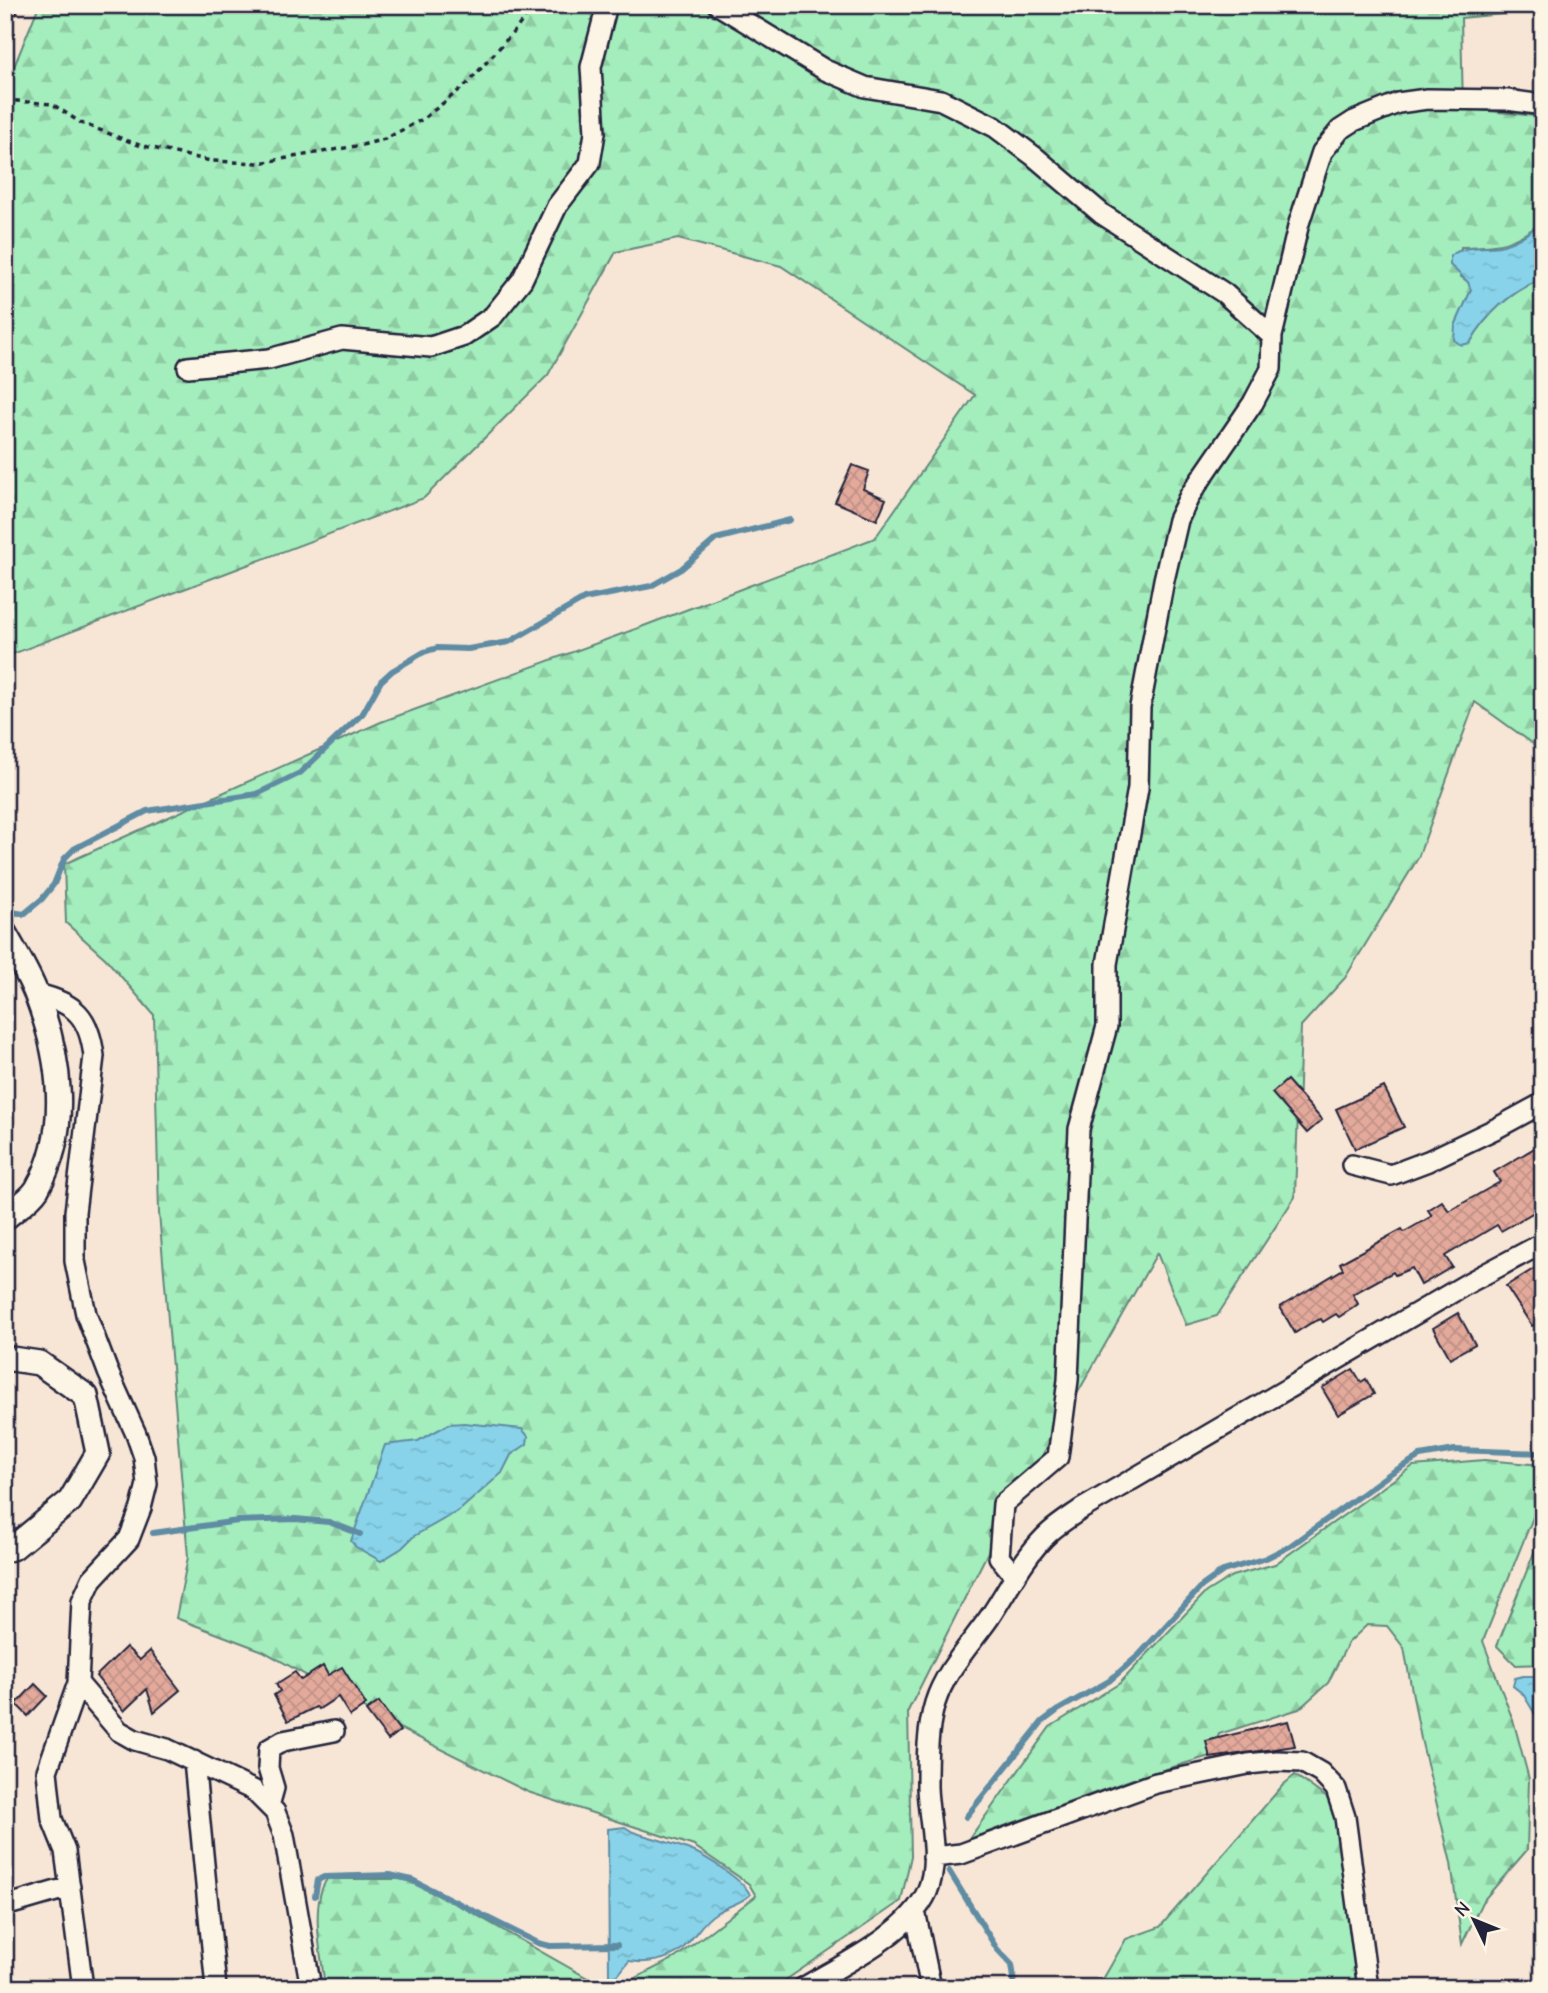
<svg xmlns="http://www.w3.org/2000/svg" width="1548" height="1993" font-family="'Comic Neue',sans-serif">
<style>
.forest{fill:url(#forest-firs);stroke:#63887c;stroke-width:2}
.water{fill:url(#water-ripples);stroke:#5f8ca3;stroke-width:2}
.lines{fill:none;stroke-linecap:round;stroke-linejoin:round}
.stream{stroke:#5f8ca3;stroke-width:6}
.building{fill:url(#building-cross-hatch);stroke:#22223b;stroke-width:2}
.minor-casing{stroke:#22223b;stroke-width:24}
.tertiary-casing{stroke:#22223b;stroke-width:28}
.path{stroke:#22223b;stroke-width:3.5;stroke-dasharray:5 5;stroke-linecap:butt}
.minor{stroke:#fcf5e5;stroke-width:19}
.tertiary{stroke:#fcf5e5;stroke-width:23}
</style>
<defs>
<pattern id="forest-firs" width="22" height="20" patternUnits="userSpaceOnUse" patternTransform="scale(1.75)"><rect width="22" height="20" fill="#a4edbc"/><path d="M5 1l3.5 6h-7zM16 11l3.5 6h-7z" fill="#8dcba2"/></pattern>
<pattern id="water-ripples" width="26" height="14" patternUnits="userSpaceOnUse" patternTransform="scale(1.75)"><rect width="26" height="14" fill="#88d3e9"/><path d="M2 4q2-2 4 0t4 0M15 11q2-2 4 0t4 0" fill="none" stroke="#75b5c9"/></pattern>
<pattern id="building-cross-hatch" width="8" height="8" patternUnits="userSpaceOnUse" patternTransform="scale(1.75)"><rect width="8" height="8" fill="#e3aa9c"/><path d="M0 0l8 8M0 8l8-8" fill="none" stroke="#c29287"/></pattern>
</defs>
<rect width="100%" height="100%" fill="#f7e6d6"/>
<filter id="ink" filterUnits="userSpaceOnUse"><feTurbulence type="fractalNoise" baseFrequency=".0143" numOctaves="2"/><feDisplacementMap in="SourceGraphic" scale="14" xChannelSelector="R" yChannelSelector="G"/><feConvolveMatrix kernelMatrix="1 2 1 2 8 2 1 2 1" color-interpolation-filters="sRGB"/></filter>
<g filter="url(#ink)">
<path class="forest" d="M39 5H1543V10L1461 18 1463 108 1543 117V221C1512 246 1499 246 1461 247L1460 276 1468 282 1471 290 1455 326 1470 343C1486 315 1512 290 1543 279V751L1475 702 1418 858 1345 978 1301 1026 1295 1197 1217 1316 1186 1325 1157 1253 992 1544 908 1711 911 1856 901 1901 774 1988H616L675 1958 756 1896 749 1884 694 1846 528 1792 397 1727 263 1651 176 1618 188 1557 159 1213 154 1015 106 959 66 923 64 864 381 722 641 627 875 538 975 395 781 266 678 239 616 252 548 375 424 498 10 655 5 653V89Z
M1484 1460 1543 1465V1500L1536 1510 1483 1641 1514 1723 1529 1779 1527 1850 1482 1902 1462 1944 1451 1863 1421 1739 1404 1648 1387 1626 1367 1625 1348 1643 1328 1683 1299 1709 1219 1734 1210 1756 1133 1779 969 1839 1050 1727 1120 1683 1206 1592 1232 1576 1275 1564 1413 1466Z
M1543 1530V1664L1516 1665 1497 1646Z
M1295 1775 1327 1798 1339 1826 1361 1988H1098L1126 1939 1160 1927 1283 1785Z
M327 1879H404L464 1908 605 1988H325C322 1957 309 1905 327 1879Z"/>
<path class="water" d="M1543 221V279C1512 290 1485 315 1470 343L1461 345 1454 340 1455 326 1471 290 1468 282 1450 265V256C1466 244 1480 249 1499 246 1516 243 1530 232 1543 221Z
M464 1423 522 1429 528 1436 527 1444 511 1455 502 1473 460 1510 414 1536 402 1548 381 1561 356 1547 351 1541 385 1445 418 1441 449 1424Z
M1523 1676H1543V1721L1538 1719 1523 1694 1513 1686 1515 1678Z
M625 1827 633 1832C652 1838 672 1843 690 1850 704 1855 746 1882 750 1895 740 1904 727 1906 716 1913 700 1923 695 1938 682 1949 668 1961 645 1964 629 1961L618 1975 609 1978 608 1829Z"/>
<g class="lines">
<path class="stream" d="M12 912 24 914 42 899 54 884 64 859 74 849 147 811 257 794 300 773 363 713 381 681 392 671 424 652 437 648 468 649 509 642 584 599 651 586 681 569 716 539 790 520
M153 1533 238 1521 295 1519 329 1522 360 1534
M966 1817 1042 1722 1058 1710 1109 1681 1139 1655 1202 1586 1223 1571 1266 1558 1290 1546 1391 1473 1420 1456 1455 1450 1543 1453
M949 1871 997 1949 1012 1965 1014 1978 1012 1988
M315 1896 318 1880 324 1877 390 1875 412 1880 538 1943 550 1946 617 1945"/>
</g>
<path class="building" d="M852 465 869 471 863 489 886 499 877 520 835 502Z
M1287 1080 1322 1120 1307 1133 1272 1093Z
M1384 1087 1404 1127 1355 1149 1336 1109Z
M1543 1143V1207L1501 1231 1497 1225 1445 1256 1452 1267 1421 1285 1412 1268 1395 1275 1393 1272 1353 1294 1358 1304 1353 1308 1339 1317 1336 1314 1323 1322 1321 1319 1311 1323 1295 1333 1280 1307 1343 1269 1340 1263 1402 1229 1404 1232 1432 1216 1428 1210 1442 1201 1449 1211 1500 1182 1494 1172Z
M1535 1268 1543 1280V1320L1532 1326 1506 1286Z
M1458 1313 1475 1344 1450 1358 1433 1328Z
M1353 1369 1361 1382 1366 1379 1374 1394 1338 1415 1322 1388Z
M126 1647 140 1660 150 1651 180 1690 154 1712 147 1689 124 1711 96 1676Z
M323 1666 328 1675 342 1667 366 1705 350 1716 338 1697 319 1709 316 1707 288 1721 274 1695 280 1691 276 1684 295 1672 301 1680Z
M35 1684 47 1696 28 1716 16 1704Z
M379 1702 400 1731 388 1740 366 1711Z
M1288 1721 1295 1746 1210 1758 1206 1741Z"/>
<g class="lines">
<defs>
<path id="minor" d="M718 5 825 70 865 87 941 100 995 127 1035 157 1102 214 1224 293 1272 336
M188 367 269 359 342 339 431 347 464 336 493 316 522 280 557 206 590 163 595 133 591 67 607 5
M37 994C75 1003 89 1016 94 1056L75 1212V1261L86 1314 108 1372 136 1434 144 1457 147 1484 141 1508 129 1539 92 1579 82 1601 78 1683 47 1771 52 1819 65 1851 83 1988
M1352 1165 1391 1175 1428 1161 1497 1128 1543 1103
M1015 1576 999 1557 1003 1504 1058 1457 1068 1380 1079 1129 1107 1026V964L1138 788 1140 707 1164 580 1178 520 1190 495 1253 403 1271 369 1272 336 1299 223 1322 152 1340 130 1354 121 1398 103 1427 99 1507 100 1543 105
M78 1683 119 1731 135 1740 167 1749 253 1790 275 1812 284 1835 311 1988
M194 1761 216 1988
M269 1806 274 1788 268 1768 269 1749 283 1741 334 1731
M933 1857 961 1854 1156 1783 1248 1764 1277 1761 1302 1762 1321 1773 1336 1789 1345 1817 1368 1988
M5 1906 70 1887
M915 1911 931 1988
M803 1988C841 1965 908 1934 927 1892 941 1860 928 1821 927 1787 927 1759 927 1729 935 1703 945 1671 970 1645 989 1618 1008 1590 1024 1555 1050 1532 1059 1524 1070 1517 1080 1510L1470 1282 1543 1243"/>
<path id="tertiary" d="M5 6 6 5
M5 934C16 954 29 974 37 996 60 1057 71 1129 37 1189 30 1200 15 1209 5 1218
M5 1358 39 1363 86 1396 98 1453 70 1501 14 1547 5 1550"/>
</defs>
<use href="#minor" class="minor-casing"/>
<use href="#tertiary" class="tertiary-casing"/>
<path class="path" d="M5 100 52 104 81 123 139 145 211 161 259 163 362 145 385 139 423 119 467 84 517 28 534 5"/>
<use href="#minor" class="minor"/>
<use href="#tertiary" class="tertiary"/>
</g>
</g>
<rect width="1548" height="1993" fill="none" stroke="#fcf5e5" stroke-width="28"/>
<rect x="14" y="14" width="1520" height="1965" fill="none" stroke="#22223b" stroke-width="2.5" filter="url(#ink)"/>
<g transform="translate(1474 1920) rotate(313)" stroke="#fcf5e5" stroke-width="5" paint-order="stroke">
<path d="M0-5L12 26L0 18L-12 26Z" fill="#22223b"/>
<text y="-10" font-size="19" font-weight="bold" text-anchor="middle" fill="#22223b">N</text>
</g>
</svg>
